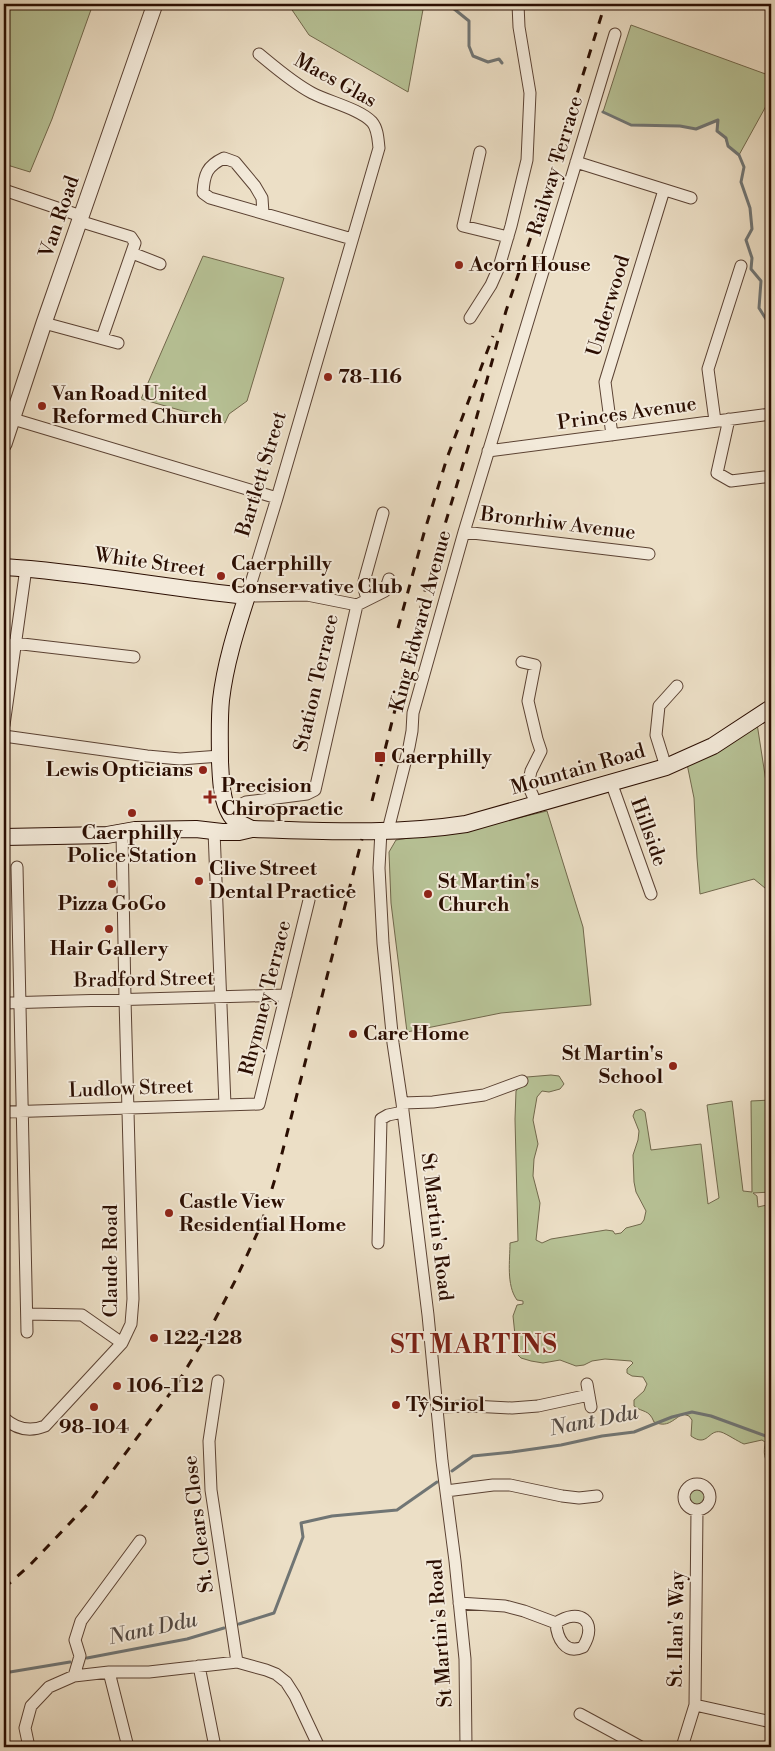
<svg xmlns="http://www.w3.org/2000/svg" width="775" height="1751" font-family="'Libre Bodoni',serif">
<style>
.green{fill:#b7c296;stroke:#71684c}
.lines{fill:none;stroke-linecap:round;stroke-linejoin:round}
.stream{stroke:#707574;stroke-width:3}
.minor-casing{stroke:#5b4233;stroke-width:13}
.tertiary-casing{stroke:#5b4233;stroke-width:17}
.secondary-casing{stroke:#2b0e02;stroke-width:18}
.minor{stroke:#f3eada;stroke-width:11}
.tertiary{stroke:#f3eada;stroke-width:15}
.secondary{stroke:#f3eada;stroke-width:16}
.rail{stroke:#2b0e02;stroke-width:3;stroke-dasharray:9 9;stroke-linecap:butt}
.poi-dot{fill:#8f2418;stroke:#f3eada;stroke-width:2}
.labels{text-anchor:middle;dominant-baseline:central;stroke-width:4;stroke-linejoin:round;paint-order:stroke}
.street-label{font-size:20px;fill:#2b0e02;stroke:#f3eada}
.poi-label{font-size:20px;font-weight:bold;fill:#2b0e02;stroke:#f3eada;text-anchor:start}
.water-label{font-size:21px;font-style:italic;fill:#534a44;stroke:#f3eada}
.district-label{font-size:25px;font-weight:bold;letter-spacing:1px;fill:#7a1f14;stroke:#f3eada}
</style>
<rect width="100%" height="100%" fill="#ecdfc6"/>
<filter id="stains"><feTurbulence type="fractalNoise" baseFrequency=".004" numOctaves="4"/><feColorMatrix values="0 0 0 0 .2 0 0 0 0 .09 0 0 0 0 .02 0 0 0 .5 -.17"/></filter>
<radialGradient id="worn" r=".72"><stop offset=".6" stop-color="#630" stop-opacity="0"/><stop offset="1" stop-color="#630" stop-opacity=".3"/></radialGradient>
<path class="green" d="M4 4H93L52 119 30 172 4 164Z
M288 4H424L408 92 309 35Z
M631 25 771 76V97L739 155 728 146 725 138 717 131V120L696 129 680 126 631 125 603 112Z
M203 256 284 278 247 401 229 414 225 423 141 399Z
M756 717 767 788H771V893L754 879 700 894 697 858 694 798 686 759Z
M547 811 583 927 591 1005 501 1013 407 1032 391 903 389 852 396 840 480 827Z
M551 1075 559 1076 564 1084 560 1089 549 1092 542 1091 537 1097 533 1120 538 1144 534 1159 533 1176 540 1203 536 1240 542 1243 551 1239 606 1230 613 1231 615 1234 621 1233 626 1228 641 1224 644 1220 646 1211 636 1192 634 1182 633 1155 638 1140 639 1131 633 1116 635 1111 641 1109 645 1112 651 1150 701 1144 708 1204 719 1198 707 1105 732 1101 743 1191 752 1192 751 1101 771 1100V1192L753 1193 757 1196 758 1207 771 1204V1466C763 1459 764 1453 765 1442L762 1440 744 1444C737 1441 727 1434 721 1432 708 1429 708 1448 691 1436L692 1420 689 1416 683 1414C672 1420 668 1428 654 1422 649 1409 643 1413 634 1406V1400L644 1391 647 1384 643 1377 632 1376 627 1373V1369L633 1363 631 1361 605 1359 592 1361 584 1365 576 1366 560 1360 543 1363 531 1361 521 1358 517 1354 513 1316 517 1305 523 1304V1301L517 1300C506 1285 510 1260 510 1243L518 1241 515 1119 516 1091 527 1077Z
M684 1497a13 13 0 1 1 26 0a13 13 0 1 1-26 0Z"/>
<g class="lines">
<path class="stream" d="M448 4 469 21V46L473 56 488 62 499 59 502 63
M603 112 631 125 680 126 696 129 718 120 717 131 726 138 728 146 739 155 744 167 741 182 750 208 752 229 746 240 752 258 751 269 761 281 759 308 771 327
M452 1471 473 1456 512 1452 561 1445 602 1436 634 1432 672 1417 692 1412 711 1416 771 1438
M239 1624 274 1613 303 1537 301 1523 332 1516 397 1510 437 1482
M87 1658 187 1639 224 1628
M4 1673 70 1662"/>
<defs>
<path id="minor" d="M259 54C276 68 293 83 312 93 329 102 360 109 372 122 378 129 378 140 379 148L277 498 247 596 307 595 357 605
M480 152 463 226 508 237
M576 162 691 198
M4 190 81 216
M263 213 262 198 255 186 235 162 224 158C207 166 204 174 203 193L210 198 352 239
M79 221 131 237 135 243 102 338
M132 253 160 264
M470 318 491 285 499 267 511 226 527 160 530 93 519 27 518 4
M44 323 118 343
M13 419 277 498
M729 419 717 473 731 481 764 477
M715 421 708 369 741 266
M612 435 605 382 664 190
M488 451 771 414
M464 532 649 554
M367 599 363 585 383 513
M14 643 134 657
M522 662 535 665 528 701 537 739 541 751 531 771 528 785 536 803
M4 725 26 568
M4 736 147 756 180 759 220 756
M666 767 656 735 659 706 677 686
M611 782 651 894
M230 815 240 805 246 802 307 794 315 790 357 605 385 591 389 579
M388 830 409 747 412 731 413 713 464 532 615 34
M214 831 225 1105
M381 831 379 868 383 943 393 1043 402 1103 428 1315 442 1461 455 1561 465 1659 466 1747
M17 867 27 1332
M4 1003 286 995
M402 1103 433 1102 484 1095 522 1081
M4 1112 259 1104 309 900
M378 1243 381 1119 388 1115 403 1112
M27 1314 82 1315 122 1343
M218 1381 209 1441 211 1490 237 1662
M587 1384 591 1407
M437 1407 472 1406 512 1408 538 1406 589 1395
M4 1418C16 1429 30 1432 45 1426L122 1343 131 1324 133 1299 125 999 122 832
M684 1497a13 13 0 1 1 26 0a13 13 0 1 1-26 0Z
M446 1491 493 1485H510L562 1496 579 1498 597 1496
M459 1603 505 1606 524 1611 556 1623C579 1607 599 1621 583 1647 565 1655 557 1638 556 1623
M199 1666 215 1747
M109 1672 128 1747
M74 1676 80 1656 75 1640 81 1621 140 1541
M695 1705 771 1722
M580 1714 641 1747
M29 1747 25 1728 31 1706 49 1687 74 1676 109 1672H149L237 1662 266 1670 276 1674 286 1682 295 1696 319 1747
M682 1747 695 1705 697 1510"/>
<path id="tertiary" d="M4 444 44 323 155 4"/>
<path id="secondary" d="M4 567C85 572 165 588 247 596 236 630 225 665 221 700 219 720 220 742 220 762 221 779 221 799 230 814 234 822 244 825 252 829
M4 837 107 835 135 830 196 829 222 832H239L252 829C323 831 395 835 466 824L666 767 713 746 771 708"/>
</defs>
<use href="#minor" class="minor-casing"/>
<use href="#tertiary" class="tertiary-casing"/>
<use href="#secondary" class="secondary-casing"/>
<use href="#minor" class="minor"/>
<use href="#tertiary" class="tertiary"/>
<use href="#secondary" class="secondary"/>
<path class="rail" d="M398 628 424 533 447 458 493 336
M372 801 425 591 470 441 506 311 553 171 605 4
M4 1588 30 1565 87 1505 177 1384 208 1333 236 1279 261 1225 278 1169 362 839"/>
</g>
<g class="poi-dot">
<circle cx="459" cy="265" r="5"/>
<circle cx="328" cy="377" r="5"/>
<circle cx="42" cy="406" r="5"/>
<circle cx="221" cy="576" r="5"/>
<rect x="374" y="751" width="12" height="12" rx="2.5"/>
<circle cx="203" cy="770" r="5"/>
<path d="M207.5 789.5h5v5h5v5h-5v5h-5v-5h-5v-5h5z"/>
<circle cx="132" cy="813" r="5"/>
<circle cx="199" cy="881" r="5"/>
<circle cx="112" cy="884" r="5"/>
<circle cx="428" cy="894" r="5"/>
<circle cx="109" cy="929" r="5"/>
<circle cx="353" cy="1034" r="5"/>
<circle cx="673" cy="1066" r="5"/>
<circle cx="169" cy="1213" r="5"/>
<circle cx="154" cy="1338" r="5"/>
<circle cx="117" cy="1386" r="5"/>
<circle cx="396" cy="1405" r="5"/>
<circle cx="94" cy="1407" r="5"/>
</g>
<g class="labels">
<g class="street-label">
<text transform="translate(335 81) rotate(29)">Maes Glas</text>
<text transform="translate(556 166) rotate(-73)">Railway Terrace</text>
<text transform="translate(60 217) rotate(-71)">Van Road</text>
<text transform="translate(609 306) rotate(-73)">Underwood</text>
<text transform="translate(627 414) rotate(-8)">Princes Avenue</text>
<text transform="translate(262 474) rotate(-73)">Bartlett Street</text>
<text transform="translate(558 524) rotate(7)">Bronrhiw Avenue</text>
<text transform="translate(150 563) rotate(8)">White Street</text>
<text transform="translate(421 621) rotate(-75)">King Edward Avenue</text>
<text transform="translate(317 683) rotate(-77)">Station Terrace</text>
<text transform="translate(578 770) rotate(-16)">Mountain Road</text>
<text transform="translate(648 832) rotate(70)">Hillside</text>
<text transform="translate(144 980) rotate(-1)">Bradford Street</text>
<text transform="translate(266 998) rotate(-76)">Rhymney Terrace</text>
<text transform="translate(131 1089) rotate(-2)">Ludlow Street</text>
<text transform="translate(436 1227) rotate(83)">St Martin's Road</text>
<text transform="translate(111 1261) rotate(-90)">Claude Road</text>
<text transform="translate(199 1524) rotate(-97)">St. Clears Close</text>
<text transform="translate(677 1629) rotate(-89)">St. Ilan's Way</text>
<text transform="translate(441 1633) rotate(-94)">St Martin's Road</text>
</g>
<g class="poi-label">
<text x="469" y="265">Acorn House</text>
<text x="338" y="377">78-116</text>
<text x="52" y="394">Van Road United<tspan x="52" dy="23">Reformed Church</tspan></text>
<text x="231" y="564">Caerphilly<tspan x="231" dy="23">Conservative Club</tspan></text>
<text x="391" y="757">Caerphilly</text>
<text x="193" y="770" text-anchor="end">Lewis Opticians</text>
<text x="221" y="786">Precision<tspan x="221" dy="23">Chiropractic</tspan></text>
<text x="132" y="833" text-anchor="middle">Caerphilly<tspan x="132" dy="23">Police Station</tspan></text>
<text x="209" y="869">Clive Street<tspan x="209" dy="23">Dental Practice</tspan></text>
<text x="438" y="882">St Martin's<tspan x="438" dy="23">Church</tspan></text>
<text x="112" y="904" text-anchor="middle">Pizza GoGo</text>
<text x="109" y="949" text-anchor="middle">Hair Gallery</text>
<text x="363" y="1034">Care Home</text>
<text x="663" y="1054" text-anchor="end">St Martin's<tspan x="663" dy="23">School</tspan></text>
<text x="179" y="1202">Castle View<tspan x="179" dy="23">Residential Home</tspan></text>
<text x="164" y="1338">122-128</text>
<text x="127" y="1386">106-112</text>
<text x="406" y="1405">Tŷ Siriol</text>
<text x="94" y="1427" text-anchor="middle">98-104</text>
</g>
<g class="water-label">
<text transform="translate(594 1421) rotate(-11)">Nant Ddu</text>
<text transform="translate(153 1629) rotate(-12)">Nant Ddu</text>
</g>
<g class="district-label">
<text x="474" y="1345">ST MARTINS</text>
</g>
</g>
<rect width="775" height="1751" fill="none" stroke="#ecdfc6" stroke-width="20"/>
<rect x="5" y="5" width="765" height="1741" fill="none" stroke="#2b0e02" stroke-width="2.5"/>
<rect x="10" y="10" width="755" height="1731" fill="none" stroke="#2b0e02"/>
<rect width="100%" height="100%" filter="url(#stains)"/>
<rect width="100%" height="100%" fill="url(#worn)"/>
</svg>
